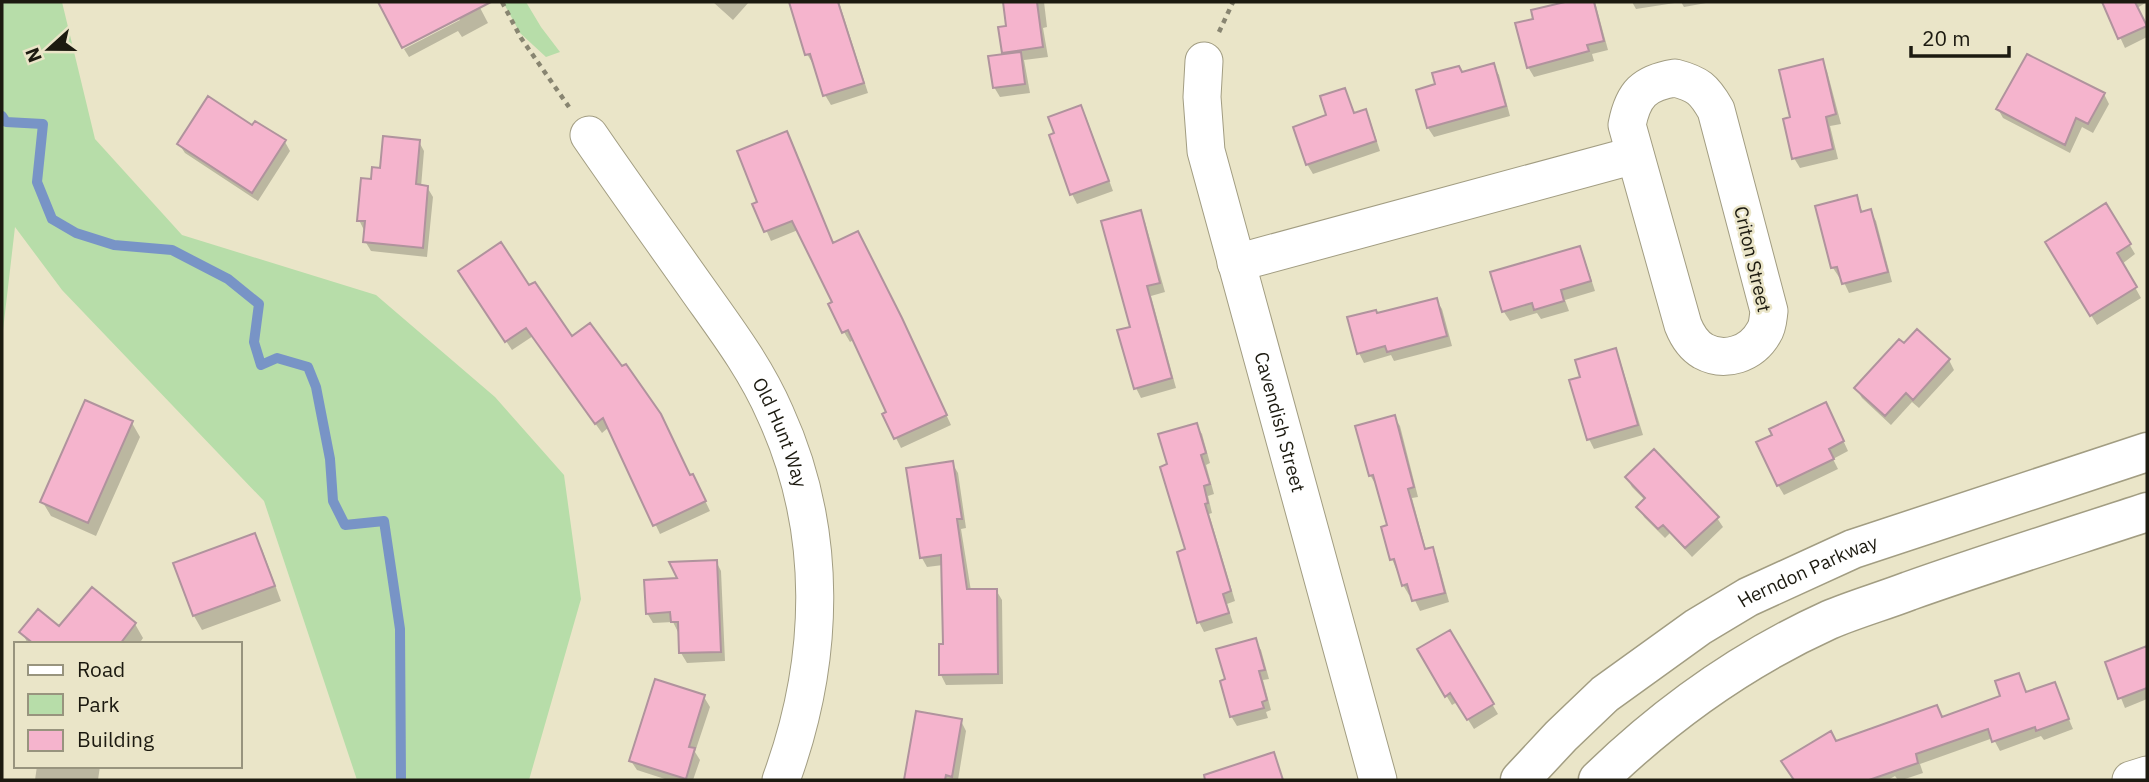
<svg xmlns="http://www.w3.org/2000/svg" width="2149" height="782" font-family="'IBM Plex Sans',sans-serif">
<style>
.green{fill:#b7dda9}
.shadow{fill:#0003}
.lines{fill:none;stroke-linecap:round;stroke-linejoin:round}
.stream{stroke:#7894c6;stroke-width:10}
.building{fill:#f5b4cd;stroke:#b0939d;stroke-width:2}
.minor-casing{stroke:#a29d82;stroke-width:39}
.major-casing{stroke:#a29d82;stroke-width:41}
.path{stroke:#888571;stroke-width:4.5;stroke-dasharray:5 5;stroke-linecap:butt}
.minor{stroke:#fff;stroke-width:37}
.major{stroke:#fff;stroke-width:38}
.labels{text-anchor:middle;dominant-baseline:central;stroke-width:5;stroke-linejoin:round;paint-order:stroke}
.street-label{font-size:19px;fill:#1c1a10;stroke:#eae5c8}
</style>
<rect width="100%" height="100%" fill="#eae5c8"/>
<path class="green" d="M2 2H62L95 139 182 235 376 295 495 397 564 475 581 599 529 780H357L264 501 62 290 15 227 2 339Z
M503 2H526L541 27 560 52 546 57 520 33Z"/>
<path class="shadow" d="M380 2H477L488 23 462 37 458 31 409 57 404 49 460 20 458 17 403 46Z
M713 2H749L733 20Z
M791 2H839L868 93 831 105 825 95 815 63 813 64 807 54Z
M1004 2H1044L1047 27 1043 28 1048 57 1024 60 1030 93 1000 97 994 87 1006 56 1004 52 1008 28Z
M1573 2H1595L1608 50 1592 54 1594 61 1534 77 1528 67 1535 20 1533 12Z
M1632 2H1681L1636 9Z
M1681 2H1706V3L1684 7Z
M2104 2H2147L2137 8 2147 29V37L2125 48Z
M1822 61 1827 71 1841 124 1830 126 1838 159 1800 168 1794 158 1792 119Z
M1493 65 1499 75 1510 116 1434 137 1428 128 1461 74Z
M1345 90 1355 114 1365 111 1370 120 1380 151 1313 174 1307 164 1329 117Z
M2104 94 2109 104 2093 133 2082 127 2070 153 2003 118 1998 109Z
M1081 107 1086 117 1113 191 1077 204 1072 194Z
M253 128 285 142 290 151 258 201 185 153 179 144Z
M419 142 424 151 421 187H427L433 197 427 257 371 251 365 241 364 230 359 220 373 180 381 170Z
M792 142 834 245 907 330 951 425 901 448 884 414 888 412 855 339 850 342 844 332 830 305 834 303 798 230 771 241 755 205 760 203Z
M1856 197 1863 213 1870 211 1876 221 1892 282 1849 293 1841 276 1839 277 1833 268Z
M2106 205 2135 254 2122 264 2141 298 2097 325 2047 242Z
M1140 212 1145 222 1165 292 1151 296 1176 388 1141 398 1136 388 1132 328Z
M1579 248 1584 257 1595 291 1565 300 1569 311 1541 319 1537 313 1510 321 1504 312 1492 273Z
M466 281 529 288 698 486 710 511 660 534 609 427 602 433 533 336 512 350Z
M1436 300 1442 309 1452 346 1394 361 1391 355 1364 363 1359 353 1377 315Z
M1904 346 1949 360 1954 370 1919 408 1912 402 1891 425 1862 398 1856 388Z
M1615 350 1620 360 1643 435 1594 449 1589 439 1582 378Z
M1831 414 1848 451 1833 459 1838 469 1784 495 1778 485Z
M1394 417 1400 426 1418 497 1412 498 1426 550 1432 549 1437 558 1449 602 1420 611 1412 594 1409 595 1403 585 1392 559 1389 526 1376 485 1370 475Z
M132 423 140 437 96 536 51 516 42 501Z
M1196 425 1202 434 1210 463 1206 465 1214 494 1208 496 1212 513 1209 514 1235 601 1227 604 1233 623 1204 632 1199 622 1169 466Z
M952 463 958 473 966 528 961 529 971 591 996 590 1002 600 1003 684 946 685 941 675 945 646 943 565 927 567 922 558Z
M1627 478 1717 518 1723 527 1692 557 1670 533 1665 538 1644 517 1639 507 1646 501 1632 487Z
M254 535 262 549 281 601 202 630 194 616 175 564Z
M716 561 721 571 725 661 687 663 681 653 678 632 673 622 653 623 647 613 679 580Z
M92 589 135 624 143 638 139 644H28L22 632 60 629Z
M1449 632 1498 714 1474 729 1457 702 1452 705 1419 650Z
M1255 640 1261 650 1269 679 1263 680 1271 710 1266 712 1268 718 1237 726 1231 716 1227 681Z
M2147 647V699L2125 708 2107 663Z
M2018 675 2027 694 2054 684 2073 729 2044 740 2041 736 2000 751 1993 738 1920 764 1923 773 1902 780H1898L1895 776 1888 780H1795L1784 761 1937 707 1943 719 2002 697Z
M704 697 710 707 695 752 700 760 693 780H668L637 770 631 761Z
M917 713 961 721 966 731 958 780H906Z
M37 766H100L98 780H35Z"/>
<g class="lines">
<path class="stream" d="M2 116 6 122 43 124 37 182 52 219 76 233 114 245 172 250 228 279 259 304 254 342 261 365 277 358 308 367 316 387 330 459 333 501 345 525 384 521 400 629 401 780"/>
</g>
<path class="building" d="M378 2H491L402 48Z
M789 2H838L864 83 823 96 810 54 805 55Z
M1003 2H1037L1043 47 1002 53 998 27 1006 26Z
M1565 2H1594L1604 41 1587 45 1589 51 1527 68 1515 23 1533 19 1531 10Z
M2102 2H2135L2147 26 2118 39Z
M1021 52 1025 84 993 88 988 56Z
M2027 54 2105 93 2088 124 2076 118 2065 145 1996 109Z
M1823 59 1836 114 1826 117 1833 149 1792 159 1783 119 1790 117 1779 70Z
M1494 63 1506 106 1427 128 1416 90 1435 84 1432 73 1459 66 1462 72Z
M1345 88 1354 113 1366 109 1376 141 1306 165 1293 127 1326 115 1320 96Z
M208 96 252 125 255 121 286 140 252 193 177 144Z
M1081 105 1109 181 1070 195 1049 135 1054 133 1048 117Z
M787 131 833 243 858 231 902 318 947 415 894 439 882 414 886 412 848 330 842 333 828 304 832 302 792 221 764 232 752 204 757 202 737 151Z
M383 136 420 140 416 184 428 186 423 248 363 242 365 221H357L361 178 371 179 372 167 380 168Z
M1857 195 1861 212 1871 209 1888 272 1842 284 1837 267 1831 268 1815 206Z
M2106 203 2131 244 2117 253 2137 287 2090 316 2045 242Z
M1141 210 1160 283 1147 286 1172 378 1134 389 1117 330 1130 327 1101 221Z
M501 242 529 285 535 282 572 336 590 323 622 366 626 364 661 414 690 475 693 474 706 501 653 526 603 418 595 424 526 328 505 342 458 271Z
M1580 246 1591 281 1561 290 1564 301 1534 310 1532 303 1502 312 1490 272Z
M1437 298 1447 336 1387 352 1385 346 1357 354 1347 317 1376 310 1377 313Z
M1917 329 1950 359 1913 400 1906 393 1885 416 1854 388 1899 339 1904 343Z
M1616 348 1638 425 1587 440 1569 380 1580 377 1575 360Z
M85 400 133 421 88 523 40 502Z
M1826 402 1844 441 1829 449 1834 459 1777 486 1756 442 1772 435 1769 429Z
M1395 415 1414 487 1408 489 1425 549 1433 547 1445 593 1412 601 1407 584 1402 586 1394 559 1390 560 1381 527 1387 525 1373 475 1369 476 1355 426Z
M1197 423 1206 453 1201 455 1210 484 1204 486 1208 503 1205 504 1231 591 1223 594 1229 613 1197 623 1177 552 1185 549 1160 467 1167 464 1158 434Z
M1654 449 1719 517 1685 548 1663 525 1658 529 1636 507 1645 498 1625 477Z
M953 461 962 519H957L967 589H997L998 674 939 675V644H943L941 555 920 558 906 468Z
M255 533 275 586 193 616 173 563Z
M717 560 721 652 679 653 678 622H671L670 612 646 614 644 580 677 578 669 562Z
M92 587 136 623 120 644H34L19 632 38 609 59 626Z
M1450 630 1494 704 1467 720 1450 693 1445 697 1417 649Z
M1256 638 1265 670 1259 671 1267 700 1262 702 1264 708 1230 717 1220 681 1225 679 1216 649Z
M2147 646V688L2118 699 2105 662Z
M2019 673 2026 692 2055 682 2069 719 2036 731 2035 727 1992 742 1988 729 1916 754 1918 763 1869 780H1794L1781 761 1831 731 1836 741 1937 705 1942 717 2000 696 1995 681Z
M655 679 705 695 689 747 695 748 686 779 629 761Z
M916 711 962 719 952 777 946 775 945 780H904Z
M1274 752 1283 780H1205L1204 775Z"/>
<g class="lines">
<defs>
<g id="minor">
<path id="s1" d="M1204 61 1202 97 1206 151 1378 780"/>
<path d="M1675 78C1698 84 1704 89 1716 110L1769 311C1768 318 1768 326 1764 332 1752 354 1725 363 1703 351 1693 345 1687 335 1683 325L1627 125C1633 94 1644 83 1675 78Z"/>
<path id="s2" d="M589 135C624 186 660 236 696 287 725 328 755 367 775 413 829 531 825 660 781 780"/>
<path d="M1236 263 1635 155"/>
<path d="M2131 780 2147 775"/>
</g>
<g id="major">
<path id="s3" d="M1520 780 1561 736 1605 694 1698 627 1748 597 1853 549 2147 452"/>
<path d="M1598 780C1665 715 1743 659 1829 620 1855 609 1883 601 1909 591 1988 563 2068 538 2147 512"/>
</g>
</defs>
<use href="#minor" class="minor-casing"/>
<use href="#major" class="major-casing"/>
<path class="path" d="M502 2 521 38 569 107
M1219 32 1233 2"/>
<use href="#minor" class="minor"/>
<use href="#major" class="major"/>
</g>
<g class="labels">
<g class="street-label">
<text transform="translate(1753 259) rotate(77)">Criton Street</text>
<text stroke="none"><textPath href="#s1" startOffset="371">Cavendish Street</textPath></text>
<text stroke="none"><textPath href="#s2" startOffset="355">Old Hunt Way</textPath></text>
<text stroke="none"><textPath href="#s3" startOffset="359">Herndon Parkway</textPath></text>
</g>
</g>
<rect width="2149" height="782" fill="none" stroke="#1c1a10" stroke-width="7"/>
<rect x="14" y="642" width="228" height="126" fill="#eae5c8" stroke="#98947e" stroke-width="2"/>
<rect x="28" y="665" width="35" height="10" fill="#ffffff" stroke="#98947e" stroke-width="2"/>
<text x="77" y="677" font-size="21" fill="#1c1a10">Road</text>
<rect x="28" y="694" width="35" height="21" fill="#b7dda9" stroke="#98947e" stroke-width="2"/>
<text x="77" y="712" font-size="21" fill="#1c1a10">Park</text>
<rect x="28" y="730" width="35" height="21" fill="#f5b4cd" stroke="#98947e" stroke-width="2"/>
<text x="77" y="747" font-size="21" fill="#1c1a10">Building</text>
<g transform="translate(49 49) rotate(249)" stroke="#eae5c8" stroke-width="5" paint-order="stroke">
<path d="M0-5L12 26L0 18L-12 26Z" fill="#1c1a10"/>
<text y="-10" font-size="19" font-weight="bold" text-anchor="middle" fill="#1c1a10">N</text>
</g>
<path d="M1911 46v10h98v-10" fill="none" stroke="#1c1a10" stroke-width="3.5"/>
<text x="1922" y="46" font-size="21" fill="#1c1a10" stroke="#eae5c8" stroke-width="5" paint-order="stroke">20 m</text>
</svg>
